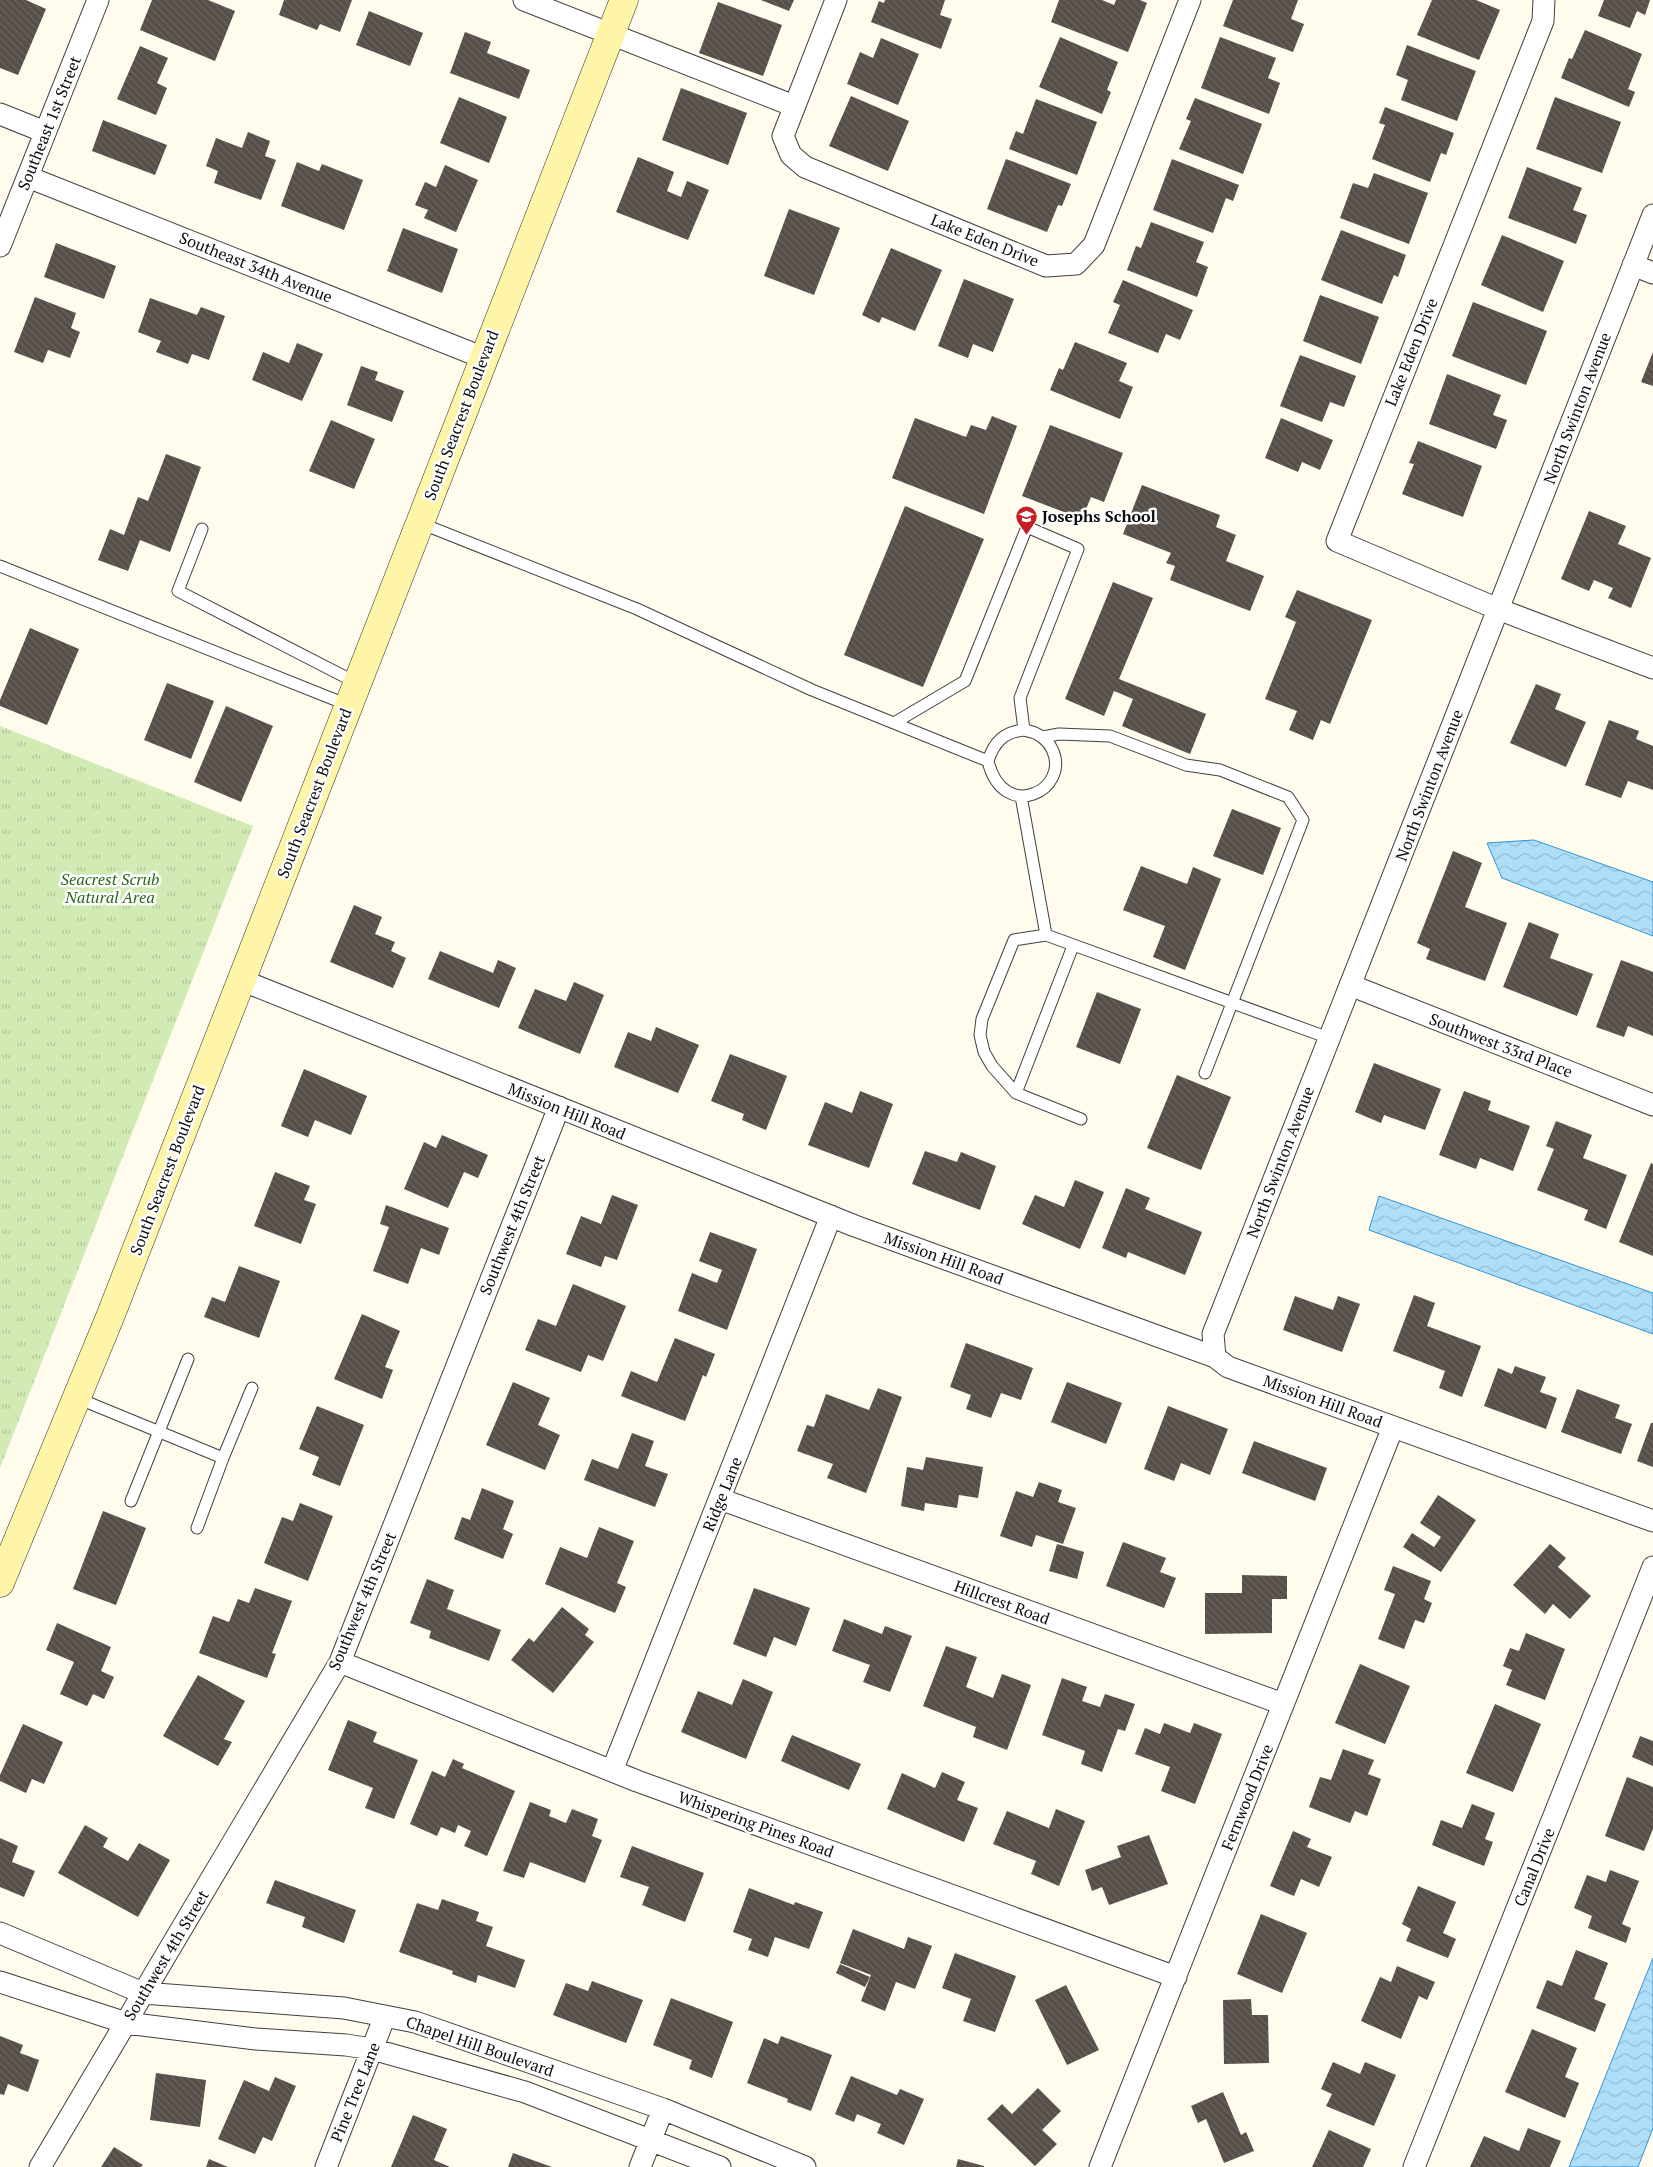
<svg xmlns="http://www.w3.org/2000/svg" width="1653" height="2167" font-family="'PT Serif',serif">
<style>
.grass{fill:url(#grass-tufts)}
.water{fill:url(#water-waves);stroke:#3295d4}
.building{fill:url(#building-back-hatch)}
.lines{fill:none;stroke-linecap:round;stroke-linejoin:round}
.lane-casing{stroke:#404040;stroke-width:13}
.street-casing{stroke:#404040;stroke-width:23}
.secondary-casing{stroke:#2f2f2f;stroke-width:29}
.lane{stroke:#fff;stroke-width:11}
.street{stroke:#fff;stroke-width:21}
.secondary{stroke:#fff5a8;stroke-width:28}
.labels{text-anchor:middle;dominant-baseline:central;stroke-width:5;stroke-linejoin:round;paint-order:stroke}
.street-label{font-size:16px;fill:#0d0d0d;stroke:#fff}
.poi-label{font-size:16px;font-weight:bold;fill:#0d0d0d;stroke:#fff;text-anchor:start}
.park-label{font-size:16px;font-style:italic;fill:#2b681a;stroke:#fff}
</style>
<defs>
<pattern id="grass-tufts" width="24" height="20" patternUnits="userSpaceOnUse" patternTransform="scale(1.25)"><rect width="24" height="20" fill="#d2ebb5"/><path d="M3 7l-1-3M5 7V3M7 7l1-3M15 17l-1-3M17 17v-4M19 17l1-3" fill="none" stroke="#b3c89a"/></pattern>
<pattern id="water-waves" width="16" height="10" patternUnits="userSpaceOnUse" patternTransform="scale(1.25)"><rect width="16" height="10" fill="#afdef9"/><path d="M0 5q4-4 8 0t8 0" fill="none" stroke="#95bdd4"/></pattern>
<pattern id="building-back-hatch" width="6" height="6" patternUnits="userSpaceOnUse" patternTransform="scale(1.25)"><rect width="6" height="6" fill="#564e49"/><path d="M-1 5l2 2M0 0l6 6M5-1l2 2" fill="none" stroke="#69635f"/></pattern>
</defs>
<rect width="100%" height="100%" fill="#fffbed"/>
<path class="grass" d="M0 726 253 826 0 1468Z"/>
<path class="water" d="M1534 840 1653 882V936L1502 878 1487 843Z
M1379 1196 1653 1293V1334L1369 1230Z
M1653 1958V2128L1638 2167H1569Z"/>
<path class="building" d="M0 0H26L46 9 18 75 0 68Z
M152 0H208L235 11 215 61 140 30Z
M284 0H352L340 32 320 24 317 30 279 15Z
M761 0H794L789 11Z
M885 0H945L940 15 952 19 941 49 871 22 879 1 884 3Z
M1059 0H1102L1114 5 1116 0H1140L1147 3 1128 52 1051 22Z
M1233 0H1298L1291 19 1304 24 1293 52 1223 26Z
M1432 0H1476L1500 10 1479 60 1417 35Z
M1604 0H1650L1645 15 1637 11 1630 28 1598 16Z
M718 2 782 25 763 76 699 53Z
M369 11 423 33 410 66 356 45Z
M1585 30 1642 54 1628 89 1635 92 1629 107 1561 78 1569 58 1572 59Z
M465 32 491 42 487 53 530 70 519 99 450 73Z
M1060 37 1118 62 1107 90 1111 92 1102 114 1039 87Z
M1220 37 1276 58 1268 78 1280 83 1269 114 1201 88Z
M881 38 919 54 898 105 847 84 860 52 873 58Z
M1407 45 1476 71 1457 121 1401 100 1408 80 1396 75Z
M140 46 168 58 157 83 167 88 156 115 117 99Z
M681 88 747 113 728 165 662 140Z
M851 96 909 121 888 171 829 146Z
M459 97 507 117 489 163 440 143Z
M1555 97 1621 122 1602 173 1536 149Z
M1195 98 1262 124 1243 174 1179 149 1191 121 1186 119Z
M1036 99 1097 122 1077 175 1009 149 1016 131 1023 134Z
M1385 107 1454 133 1446 155 1441 153 1430 182 1372 159 1385 125 1379 123Z
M103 120 167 145 155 175 92 151Z
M248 132 270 141 265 156 276 160 261 200 214 183 218 171 206 166 216 138 242 148Z
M638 157 674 172 667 191 681 197 687 181 709 190 688 240 616 212Z
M1006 159 1071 184 1062 206 1058 205 1047 232 987 209Z
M1172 159 1239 185 1233 201 1226 198 1213 233 1153 210Z
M297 162 319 171 322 164 363 180 344 230 281 206Z
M445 165 478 180 456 232 424 218 428 210 415 205 425 182 436 187Z
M1527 167 1582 188 1573 210 1587 215 1576 244 1508 218Z
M1374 173 1428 193 1409 244 1340 218 1353 183 1368 188Z
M789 209 840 228 814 295 764 276Z
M1151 222 1204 242 1196 262 1208 267 1197 297 1127 270 1136 246 1141 248Z
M403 228 458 249 442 293 387 271Z
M1341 230 1406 255 1398 277 1394 275 1382 304 1321 280Z
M1502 235 1564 261 1543 312 1481 285Z
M56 243 116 266 104 299 44 277Z
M891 248 942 270 915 331 882 317 879 323 862 315Z
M964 279 1014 299 993 352 973 344 968 358 938 346Z
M1123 280 1193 310 1180 340 1166 334 1158 353 1108 333 1120 305 1113 302Z
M1320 295 1379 317 1361 364 1303 341Z
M35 297 76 313 71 328 80 332 70 358 48 350 43 363 14 352Z
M150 298 197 315 201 307 225 316 209 360 192 354 188 364 156 352 161 341 138 332Z
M1473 302 1547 331 1526 385 1452 356Z
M1075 342 1127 363 1119 381 1133 387 1120 419 1050 390 1059 368 1063 370Z
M297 343 323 354 302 401 252 380 263 352 289 363Z
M1653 352V386L1641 382Z
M1300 355 1356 376 1344 407 1330 402 1322 422 1280 406Z
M361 366 378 372 375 380 404 391 392 422 347 405Z
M1447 374 1501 395 1493 415 1507 420 1496 449 1429 424Z
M992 416 1017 426 984 514 892 478 915 418 966 437 971 425 986 430Z
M1281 418 1333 440 1320 470 1302 462 1298 472 1265 458Z
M331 420 375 439 354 489 309 471Z
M1050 425 1123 453 1104 502 1091 497 1082 519 1022 496Z
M1418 441 1482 466 1463 517 1402 494 1414 464 1409 463Z
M166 454 201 467 170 552 140 540 128 571 98 560 110 529 124 535 138 497 148 501Z
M1142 485 1220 515 1216 527 1236 535 1226 561 1264 576 1250 611 1170 580 1175 566 1166 563 1171 553 1123 534Z
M905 506 984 539 923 687 844 655Z
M1589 511 1626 526 1618 544 1651 558 1631 608 1608 598 1613 588 1594 580 1589 591 1561 579Z
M1113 582 1153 598 1119 679 1206 714 1190 754 1122 726 1133 699 1114 691 1104 716 1065 699Z
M1297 590 1372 620 1330 724 1321 720 1313 740 1289 730 1297 711 1265 699 1296 622 1285 617Z
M30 628 79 649 47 725 0 706V700Z
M167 683 214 701 191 759 144 740Z
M1536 684 1561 694 1555 709 1586 722 1566 767 1510 743Z
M226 706 273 726 241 802 194 782Z
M1609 720 1639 731 1636 739 1653 746V790L1628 781 1621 798 1585 785Z
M1232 809 1281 828 1263 875 1213 856Z
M1453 851 1482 863 1465 907 1507 923 1485 981 1426 959 1430 949 1417 943Z
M1141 866 1187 884 1193 867 1221 879 1185 970 1153 957 1165 926 1123 910Z
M354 905 382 917 375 934 395 942 391 951 406 958 393 988 330 962Z
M1529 922 1559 934 1550 958 1593 974 1577 1016 1503 987Z
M440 951 493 973 498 960 516 968 499 1008 428 979Z
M1621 960 1653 972V1036L1628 1026 1624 1037 1596 1027Z
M574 982 604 995 580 1054 518 1028 535 989 566 1001Z
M1097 992 1141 1009 1120 1064 1076 1047Z
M656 1027 699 1045 678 1093 614 1067 628 1032 651 1041Z
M730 1054 787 1076 766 1130 742 1120 744 1114 711 1101Z
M1374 1063 1441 1089 1425 1130 1384 1115 1381 1123 1355 1112Z
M304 1069 367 1096 351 1135 315 1120 308 1137 281 1126Z
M1177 1075 1231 1097 1201 1170 1147 1148Z
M860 1091 893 1104 869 1168 808 1145 825 1102 852 1113Z
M1464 1091 1491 1101 1488 1110 1530 1126 1513 1171 1480 1158 1476 1169 1439 1155Z
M1556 1121 1592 1135 1583 1158 1627 1175 1606 1229 1584 1220 1588 1210 1537 1190 1554 1149 1546 1146Z
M442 1135 488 1155 478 1178 464 1172 448 1208 404 1189 424 1142 436 1148Z
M925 1151 957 1162 961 1152 996 1166 980 1210 912 1184Z
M1651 1163 1653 1164V1256L1619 1242Z
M275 1172 310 1186 304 1200 316 1204 301 1244 254 1226Z
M1075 1180 1104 1192 1080 1249 1022 1224 1035 1195 1064 1207Z
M1126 1188 1150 1198 1145 1209 1202 1232 1185 1275 1128 1252 1126 1258 1102 1248Z
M612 1195 638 1205 617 1260 605 1256 601 1267 566 1254 581 1216 601 1224Z
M386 1205 449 1228 439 1255 421 1248 408 1284 373 1271 389 1227 380 1224Z
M710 1232 757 1249 727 1330 678 1311 692 1273 717 1283 722 1270 699 1261Z
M239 1266 280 1281 259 1338 204 1317 212 1297 225 1302Z
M573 1284 626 1306 603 1361 588 1355 581 1372 525 1350 538 1319 556 1326Z
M1414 1295 1435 1303 1427 1326 1481 1346 1462 1397 1439 1388 1445 1371 1393 1351Z
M1295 1296 1333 1310 1338 1296 1360 1304 1342 1352 1283 1330Z
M362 1314 400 1331 385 1367 393 1370 382 1399 334 1379Z
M675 1338 715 1354 706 1377 703 1375 685 1421 621 1396 631 1371 657 1382Z
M966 1343 1033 1368 1021 1400 1001 1393 991 1418 966 1409 971 1395 950 1387Z
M1515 1366 1546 1377 1540 1392 1557 1398 1546 1429 1484 1406 1498 1368 1512 1374Z
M513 1382 550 1398 538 1425 560 1435 545 1470 486 1445Z
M1067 1382 1122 1403 1106 1444 1051 1422Z
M878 1388 902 1397 866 1493 827 1478 833 1464 797 1451 807 1425 814 1427 826 1394 869 1410Z
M1577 1389 1620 1405 1615 1418 1632 1424 1621 1454 1561 1432Z
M317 1406 364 1425 340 1486 312 1475 319 1457 299 1449Z
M1168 1406 1228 1429 1210 1475 1181 1463 1174 1481 1144 1469Z
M1651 1423H1653V1467L1637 1461Z
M632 1433 654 1441 645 1466 668 1474 655 1507 584 1480 592 1459 618 1469Z
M1254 1441 1327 1468 1315 1501 1242 1473Z
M926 1457 983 1467 978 1498 959 1495 957 1508 925 1503 924 1511 901 1506 907 1467 923 1470Z
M1039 1482 1062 1490 1058 1502 1076 1508 1063 1544 1036 1535 1032 1547 1000 1536 1016 1491 1033 1497Z
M482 1488 514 1501 503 1529 513 1534 503 1559 454 1539 462 1517 470 1520Z
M1438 1495 1476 1520 1441 1572 1403 1547 1412 1533 1434 1547 1441 1537 1420 1523Z
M300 1503 333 1516 308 1581 264 1563 282 1517 293 1521Z
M103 1511 146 1528 116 1605 73 1589Z
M599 1527 634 1541 617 1583 626 1587 615 1613 545 1584 560 1547 587 1558Z
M1123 1542 1166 1558 1160 1572 1176 1578 1164 1608 1106 1586Z
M1057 1544 1084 1552 1077 1579 1049 1571Z
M1550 1544 1566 1558 1558 1567 1591 1596 1570 1619 1553 1604 1545 1614 1513 1585Z
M1393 1566 1431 1581 1424 1599 1432 1603 1424 1623 1415 1620 1404 1649 1378 1639 1395 1594 1384 1590Z
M1242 1575 1287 1576V1599H1272V1633L1205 1634V1593H1242Z
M427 1579 454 1590 447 1609 501 1630 489 1661 429 1638 431 1631 410 1623Z
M255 1588 292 1601 272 1653 276 1654 267 1678 199 1653 213 1616 229 1622 238 1599 249 1603Z
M754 1588 810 1608 796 1646 774 1637 766 1657 733 1644Z
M562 1607 589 1629 585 1635 594 1642 553 1693 511 1660 529 1638 534 1642Z
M844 1619 882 1634 885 1626 912 1636 890 1692 863 1682 870 1665 832 1651Z
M57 1623 111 1647 101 1671 114 1677 104 1699 93 1694 87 1706 60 1694 74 1662 46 1650Z
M1526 1633 1565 1649 1545 1700 1506 1685 1512 1670 1503 1666 1510 1648 1519 1651Z
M946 1646 977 1657 966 1687 993 1698 1002 1674 1031 1685 1007 1750 973 1737 976 1727 923 1706Z
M1360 1664 1410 1686 1385 1744 1335 1723Z
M198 1675 245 1701 224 1739 232 1742 218 1766 163 1736Z
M1062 1678 1087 1687 1082 1701 1100 1707 1105 1694 1135 1704 1125 1731 1118 1729 1102 1772 1081 1764 1085 1751 1042 1735Z
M743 1679 773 1692 746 1759 681 1732 698 1691 732 1705Z
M1495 1704 1541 1724 1513 1792 1466 1773Z
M348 1720 377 1732 373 1742 418 1760 394 1819 365 1808 373 1788 328 1770Z
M1164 1723 1190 1733 1194 1723 1222 1734 1195 1804 1161 1791 1170 1767 1135 1754 1145 1728 1160 1734Z
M23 1724 63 1742 44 1784 32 1779 26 1793 0 1781V1775Z
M792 1735 861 1764 849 1790 781 1761Z
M1640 1736 1653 1741V1766L1632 1757Z
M1343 1749 1374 1760 1368 1774 1381 1779 1367 1816 1355 1811 1350 1823 1309 1807 1320 1777 1331 1780Z
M453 1759 464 1764 462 1768 515 1791 487 1856 464 1846 471 1831 458 1825 455 1833 441 1827 437 1836 410 1824 432 1771 445 1777Z
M942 1772 965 1782 957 1800 978 1808 964 1842 887 1809 902 1773 935 1788Z
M1627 1777 1653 1787V1829L1644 1851 1605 1836Z
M530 1802 551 1810 549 1816 566 1823 572 1809 598 1819 592 1836 602 1840 585 1883 530 1862 524 1878 503 1871Z
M1472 1804 1495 1813 1485 1839 1493 1842 1484 1866 1432 1845 1441 1820 1462 1828Z
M1056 1809 1085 1821 1059 1886 1031 1874 1036 1861 993 1844 1007 1811 1049 1828Z
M85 1825 108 1838 103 1847 128 1861 139 1843 170 1860 138 1917 58 1873Z
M1293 1831 1311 1839 1307 1847 1332 1857 1319 1887 1301 1879 1294 1896 1270 1886Z
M1149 1835 1168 1884 1109 1905 1102 1887 1092 1891 1085 1870 1121 1857 1117 1846Z
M0 1838 18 1846 12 1862 35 1871 24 1897 0 1887Z
M632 1846 704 1873 685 1922 642 1905 649 1887 620 1877Z
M1610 1870 1639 1881 1622 1924 1631 1928 1626 1943 1588 1928 1592 1916 1574 1908 1587 1875 1606 1882Z
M275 1880 356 1910 344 1943 302 1927 305 1917 266 1903Z
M1418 1886 1456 1902 1443 1933 1456 1939 1448 1958 1406 1941 1411 1929 1402 1924Z
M749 1888 794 1905 795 1902 823 1912 809 1949 775 1937 768 1957 748 1950 752 1939 733 1932Z
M442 1899 479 1912 476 1921 493 1927 486 1946 525 1960 515 1988 478 1975 476 1983 452 1974 453 1971 399 1952 417 1903 438 1910Z
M1261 1914 1307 1933 1282 1993 1237 1974Z
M853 1929 904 1949 908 1937 932 1946 915 1989 896 1982 885 2011 861 2001 871 1975 840 1963Z
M1576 1950 1608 1963 1594 1999 1606 2004 1595 2032 1536 2008 1547 1980 1562 1986Z
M955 1953 1016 1976 995 2032 963 2021 971 1999 942 1988Z
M840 1964 870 1977 865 1987 836 1973Z
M1397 1966 1435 1982 1427 2000 1419 1996 1401 2039 1361 2021 1380 1977 1391 1982Z
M592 1981 643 2000 626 2043 553 2015 566 1983 588 1991Z
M1066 1985 1099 2050 1067 2065 1035 2000Z
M671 1998 733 2022 712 2078 689 2069 692 2060 653 2045Z
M1251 1999 1252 2015H1268L1269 2063 1224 2064 1223 2000Z
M1532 2029 1577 2048 1565 2077 1579 2083 1565 2118 1505 2092Z
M0 2036 23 2045 20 2053 39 2060 28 2092 8 2084 4 2095 0 2094Z
M781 2036 832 2055 811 2111 787 2102 788 2099 747 2083 764 2038 778 2044Z
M1333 2062 1360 2074 1365 2062 1396 2075 1374 2126 1326 2106 1332 2094 1321 2089Z
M156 2073 206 2080 200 2127 150 2120Z
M851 2076 897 2095 900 2089 924 2099 904 2145 877 2133 881 2124 857 2114 854 2122 835 2114Z
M275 2077 296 2086 272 2141 263 2137 255 2154 218 2139 244 2080 269 2091Z
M1038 2088 1061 2111 1042 2130 1057 2144 1035 2166 987 2119 1002 2104 1012 2114Z
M1223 2092 1241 2135 1246 2132 1254 2151 1224 2163 1206 2119 1198 2123 1191 2106Z
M413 2115 447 2129 434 2160 450 2167H391Z
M1528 2128 1561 2141 1550 2167H1470L1484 2136 1519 2151Z
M1329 2130 1371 2149 1363 2167H1312Z
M114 2147 143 2165 141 2167H101Z
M513 2153 552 2167H508Z
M209 2159 228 2167H206Z
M958 2159 984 2166V2167H956Z"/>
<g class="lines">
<defs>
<path id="lane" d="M420 523 637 609 812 690 988 761
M202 529 178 591 357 683
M0 566 348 705
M894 723 965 681 1027 527 1078 549 1020 698 1024 730
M1024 730C1036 732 1046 737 1052 749 1072 790 1003 824 988 761 994 742 1004 732 1024 730Z
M1043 737 1059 734 1110 736 1186 765 1220 770 1288 797 1303 820 1205 1073
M1021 796 1046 935 1329 1038
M1046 935 1014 940 982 1019 980 1035 984 1052 992 1066 1016 1093 1081 1119
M1016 1093 1073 946
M77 1398 223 1458 197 1528
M223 1458 252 1388
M131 1501 188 1359"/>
<path id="street" d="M524 0 794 106
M836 0 783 136 791 155 805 167 1046 266 1076 264 1094 245 1190 0
M1544 0 1543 21 1337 541 1498 609 1653 668
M0 114 45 132
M28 177 484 358
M0 246 98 0
M1633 265 1653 273
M241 980 855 1226 1215 1357 1228 1367 1653 1521
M1350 985 1653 1105
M1215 1357 1213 1334 1653 215
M720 1499 1283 1704
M340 1662 637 1781 1176 1977
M612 1771 831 1216
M0 1933 143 1993 344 2008 415 2022 663 2109 805 2167
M0 1982 126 2023 256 2039 346 2045 372 2049 525 2092 720 2167
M40 2167 340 1662 559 1107
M326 2167 385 2016
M640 2167 663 2109
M1100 2167 1393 1427
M1414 2167 1653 1567"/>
<path id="secondary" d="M0 1583 110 1317 624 0"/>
</defs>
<use href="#lane" class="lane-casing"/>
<use href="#street" class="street-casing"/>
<use href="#secondary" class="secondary-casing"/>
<use href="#lane" class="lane"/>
<use href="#street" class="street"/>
<use href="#secondary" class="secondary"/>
</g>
<defs>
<symbol id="school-pin" viewBox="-11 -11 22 30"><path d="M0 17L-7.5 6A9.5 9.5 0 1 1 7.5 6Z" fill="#c41e27" stroke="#fff"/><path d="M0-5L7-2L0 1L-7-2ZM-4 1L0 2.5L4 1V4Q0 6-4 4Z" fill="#fff"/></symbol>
</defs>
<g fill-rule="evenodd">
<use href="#school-pin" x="1014" y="504" width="25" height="34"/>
</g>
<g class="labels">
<g class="street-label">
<text transform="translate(49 123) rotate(-68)">Southeast 1st Street</text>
<text transform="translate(985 240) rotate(22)">Lake Eden Drive</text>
<text transform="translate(256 267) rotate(22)">Southeast 34th Avenue</text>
<text transform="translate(1411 352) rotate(-68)">Lake Eden Drive</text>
<text transform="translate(1577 408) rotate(-69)">North Swinton Avenue</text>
<text transform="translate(461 415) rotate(-69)">South Seacrest Boulevard</text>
<text transform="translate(1429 785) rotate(-69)">North Swinton Avenue</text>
<text transform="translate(314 793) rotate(-69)">South Seacrest Boulevard</text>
<text transform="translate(1501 1045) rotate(21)">Southwest 33rd Place</text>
<text transform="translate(567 1111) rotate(22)">Mission Hill Road</text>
<text transform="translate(1280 1162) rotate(-69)">North Swinton Avenue</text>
<text transform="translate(167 1170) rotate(-69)">South Seacrest Boulevard</text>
<text transform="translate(512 1225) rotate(-68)">Southwest 4th Street</text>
<text transform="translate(944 1258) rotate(20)">Mission Hill Road</text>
<text transform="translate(1323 1401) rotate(20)">Mission Hill Road</text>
<text transform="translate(722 1494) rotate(-68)">Ridge Lane</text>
<text transform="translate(362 1601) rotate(-67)">Southwest 4th Street</text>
<text transform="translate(1002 1602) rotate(20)">Hillcrest Road</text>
<text transform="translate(1247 1797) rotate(-68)">Fernwood Drive</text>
<text transform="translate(756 1824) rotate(20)">Whispering Pines Road</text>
<text transform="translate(1534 1867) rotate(-68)">Canal Drive</text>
<text transform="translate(166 1955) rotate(-59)">Southwest 4th Street</text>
<text transform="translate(480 2046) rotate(19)">Chapel Hill Boulevard</text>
<text transform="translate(355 2092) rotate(-68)">Pine Tree Lane</text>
</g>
<g class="poi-label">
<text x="1042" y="516">Josephs School</text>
</g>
<g class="park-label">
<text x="110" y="879">Seacrest Scrub<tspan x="110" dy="18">Natural Area</tspan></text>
</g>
</g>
</svg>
